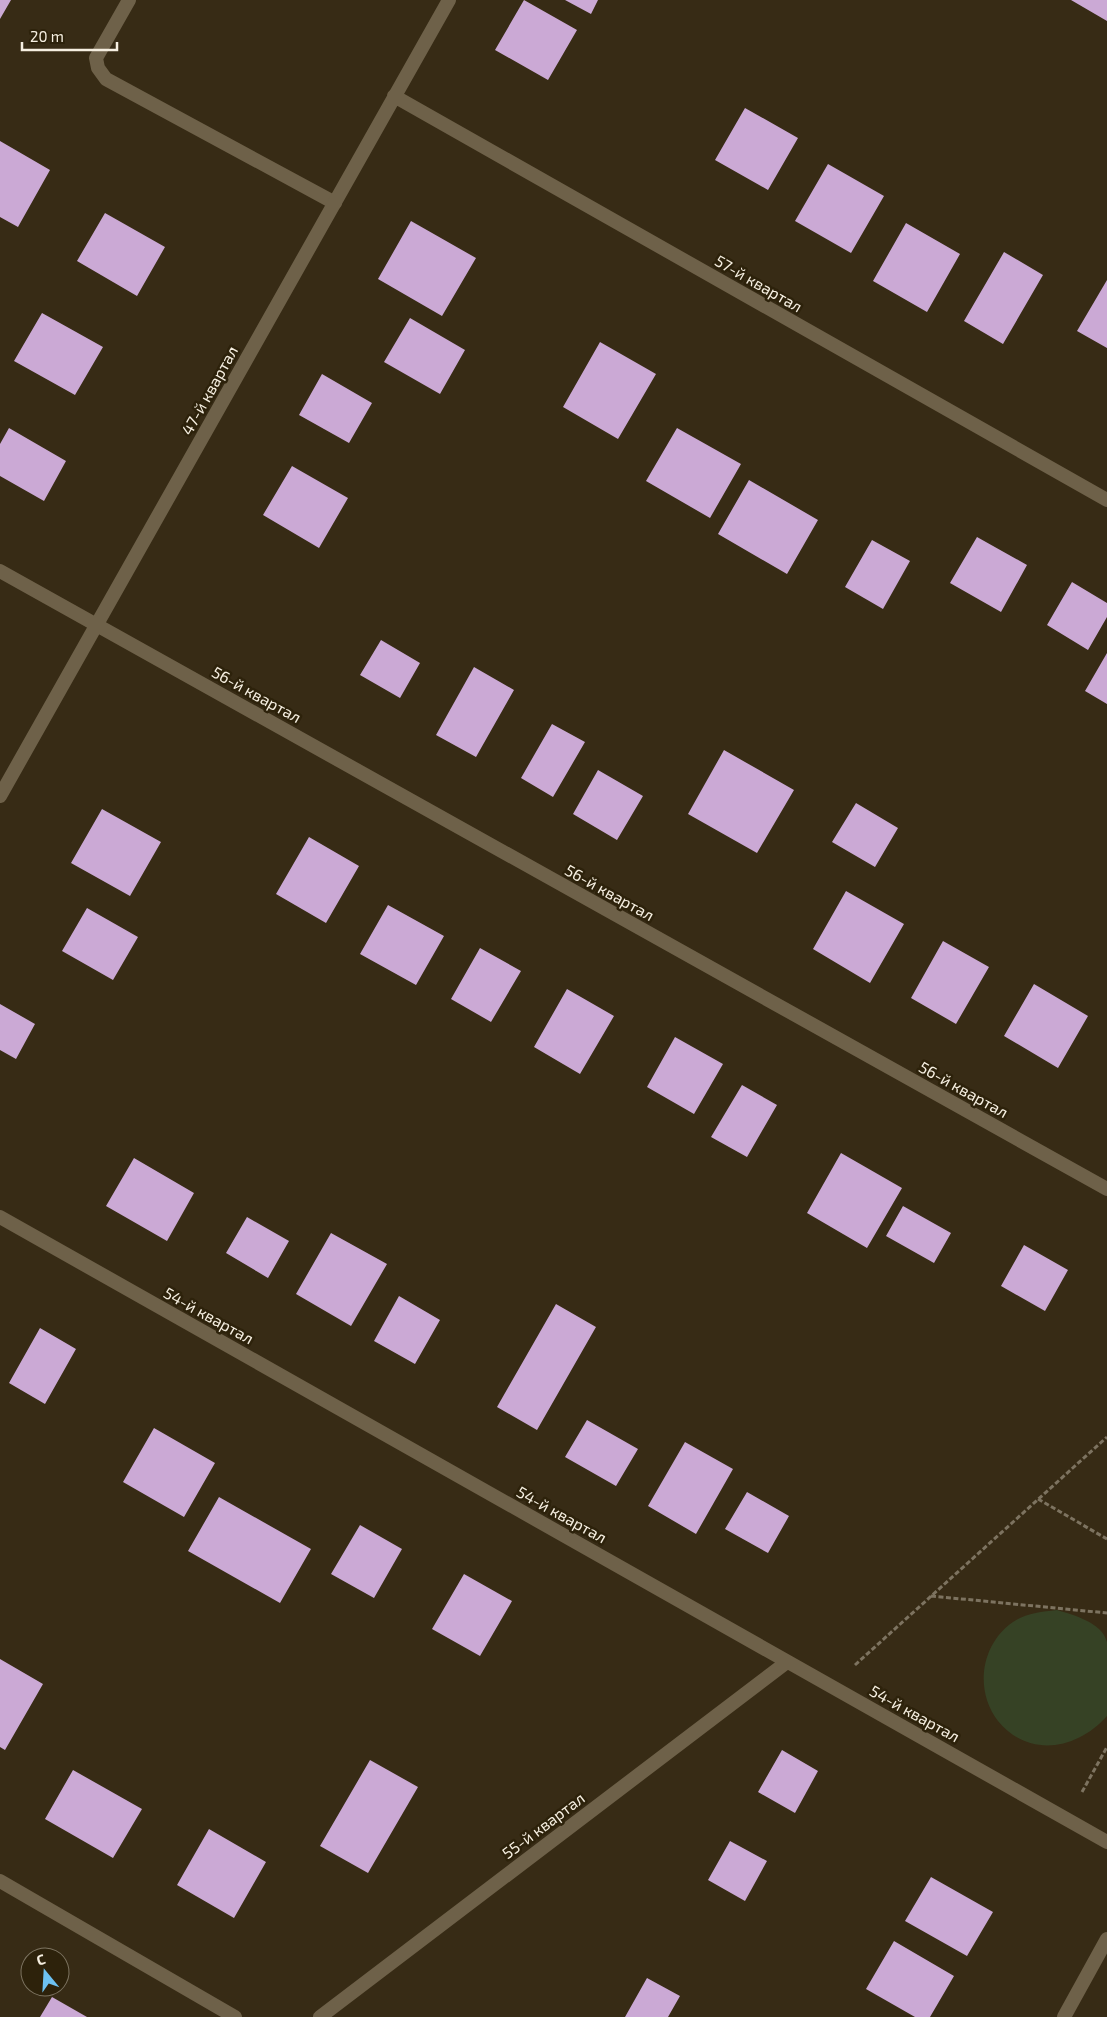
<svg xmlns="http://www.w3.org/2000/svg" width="1107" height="2017" font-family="'Exo 2',sans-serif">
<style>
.green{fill:#364225}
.building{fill:#cba9d5}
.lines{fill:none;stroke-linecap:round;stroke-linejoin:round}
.path{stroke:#7d7360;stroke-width:3;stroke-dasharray:5 2.5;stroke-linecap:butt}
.service{stroke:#6e6149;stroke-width:14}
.minor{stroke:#6e6149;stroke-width:14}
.tertiary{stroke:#6e6149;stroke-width:14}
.labels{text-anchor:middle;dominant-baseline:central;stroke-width:5;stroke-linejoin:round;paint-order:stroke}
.street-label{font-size:16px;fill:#f6efe1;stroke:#2d220b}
</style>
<rect width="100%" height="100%" fill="#372b15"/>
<path class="green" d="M1057 1610C1073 1615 1102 1622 1107 1642 1107 1657 1107 1698 1107 1716 1078 1749 1029 1759 998 1721 974 1690 981 1644 1013 1622 1026 1613 1041 1612 1057 1610Z"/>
<path class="building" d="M0 0H11L0 19Z
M524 0 577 30 548 80 495 50Z
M565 0H598L591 14Z
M1071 0H1107V21Z
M745 108 798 138 768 190 715 160Z
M0 141 50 170 18 227 0 217Z
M828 164 884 196 851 253 795 221Z
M105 213 165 247 137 296 77 261Z
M411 221 476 258 442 316 378 279Z
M906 223 960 254 927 312 873 281Z
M1004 252 1043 275 1003 344 964 321Z
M1107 280V348L1077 331Z
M42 313 103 347 75 395 14 361Z
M410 318 465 350 440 394 384 362Z
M600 342 656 374 618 439 563 407Z
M322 374 372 403 349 443 299 415Z
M9 428 66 461 44 501 0 476V444Z
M677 428 741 464 710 518 646 481Z
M292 466 348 498 319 548 263 515Z
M749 480 818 520 787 574 718 534Z
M977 537 1027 565 1001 612 950 583Z
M872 540 910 561 883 609 845 587Z
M1072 582 1107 603V617L1088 650 1047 625Z
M381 640 420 663 400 698 360 675Z
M1107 653V704L1085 691Z
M474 667 514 690 476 757 436 735Z
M552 724 585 742 553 797 521 778Z
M724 750 794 790 757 853 688 814Z
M598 770 643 796 617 840 573 814Z
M856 803 898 828 875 867 832 842Z
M102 809 161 842 130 896 71 863Z
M309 837 359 866 326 923 276 894Z
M846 891 904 924 870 983 813 949Z
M388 905 444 936 416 985 360 954Z
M87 908 138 937 113 980 62 951Z
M943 941 989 967 956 1024 911 998Z
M480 948 521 971 491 1022 451 999Z
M1034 984 1088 1016 1058 1068 1004 1036Z
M567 989 614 1016 580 1074 534 1047Z
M0 1004 35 1024 16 1059 0 1050Z
M675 1037 723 1064 694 1114 647 1087Z
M742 1085 777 1105 747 1157 711 1137Z
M841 1153 902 1188 867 1248 807 1213Z
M134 1158 194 1193 167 1241 106 1206Z
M903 1206 951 1233 934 1263 886 1236Z
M247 1217 289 1241 268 1278 226 1253Z
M331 1233 387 1264 351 1326 296 1294Z
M1024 1245 1068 1270 1045 1311 1001 1286Z
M399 1296 440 1320 415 1364 374 1341Z
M556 1304 596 1327 537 1430 497 1407Z
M40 1328 76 1349 45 1404 9 1383Z
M587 1420 638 1449 616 1486 565 1457Z
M154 1428 215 1463 184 1517 123 1482Z
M685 1442 733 1469 696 1534 648 1506Z
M747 1492 789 1516 768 1553 725 1529Z
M219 1497 311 1549 280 1603 188 1551Z
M360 1525 402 1549 374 1598 331 1574Z
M464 1574 512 1601 480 1656 432 1629Z
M0 1659 43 1684 5 1750 0 1747Z
M782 1750 818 1771 795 1813 758 1792Z
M370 1760 418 1787 368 1873 320 1846Z
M73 1770 142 1809 113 1858 45 1819Z
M209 1829 266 1862 234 1918 177 1885Z
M730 1841 767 1861 745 1901 708 1880Z
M931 1877 993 1912 967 1956 905 1921Z
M894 1941 954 1976 930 2017H915L866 1989Z
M647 1978 680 1996 668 2017H625Z
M52 1997 87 2017H40Z"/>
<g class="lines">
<path class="path" d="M1038 1499 1107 1539
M931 1596 1107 1613
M855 1665 1107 1437
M1082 1792 1107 1747"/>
<path class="service" d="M129 0 96 58 98 68 106 79 335 203"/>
<path class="minor" d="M394 96 1107 500
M0 571 1107 1189
M0 796 449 0
M0 1217 1107 1842
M0 1881 235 2017
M320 2017 787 1662"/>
<path class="tertiary" d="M1064 2017 1107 1939"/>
</g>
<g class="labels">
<g class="street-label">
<text transform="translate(759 283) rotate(30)">57-й квартал</text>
<text transform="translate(209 390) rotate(-61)">47-й квартал</text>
<text transform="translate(257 694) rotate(29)">56-й квартал</text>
<text transform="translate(610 892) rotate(29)">56-й квартал</text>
<text transform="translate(964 1089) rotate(29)">56-й квартал</text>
<text transform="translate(209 1315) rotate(29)">54-й квартал</text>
<text transform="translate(562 1514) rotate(29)">54-й квартал</text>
<text transform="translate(915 1713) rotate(29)">54-й квартал</text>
<text transform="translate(543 1825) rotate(-37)">55-й квартал</text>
</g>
</g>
<g transform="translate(45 1972) rotate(342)"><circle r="24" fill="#2d220b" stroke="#7d7461"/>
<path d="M0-4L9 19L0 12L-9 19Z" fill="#6dc2f3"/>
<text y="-8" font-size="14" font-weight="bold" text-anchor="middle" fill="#f6efe1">С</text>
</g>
<path d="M22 42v8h95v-8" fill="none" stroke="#f6efe1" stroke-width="2.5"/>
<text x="30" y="42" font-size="15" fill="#f6efe1" stroke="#2d220b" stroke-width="4" paint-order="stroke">20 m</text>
</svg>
